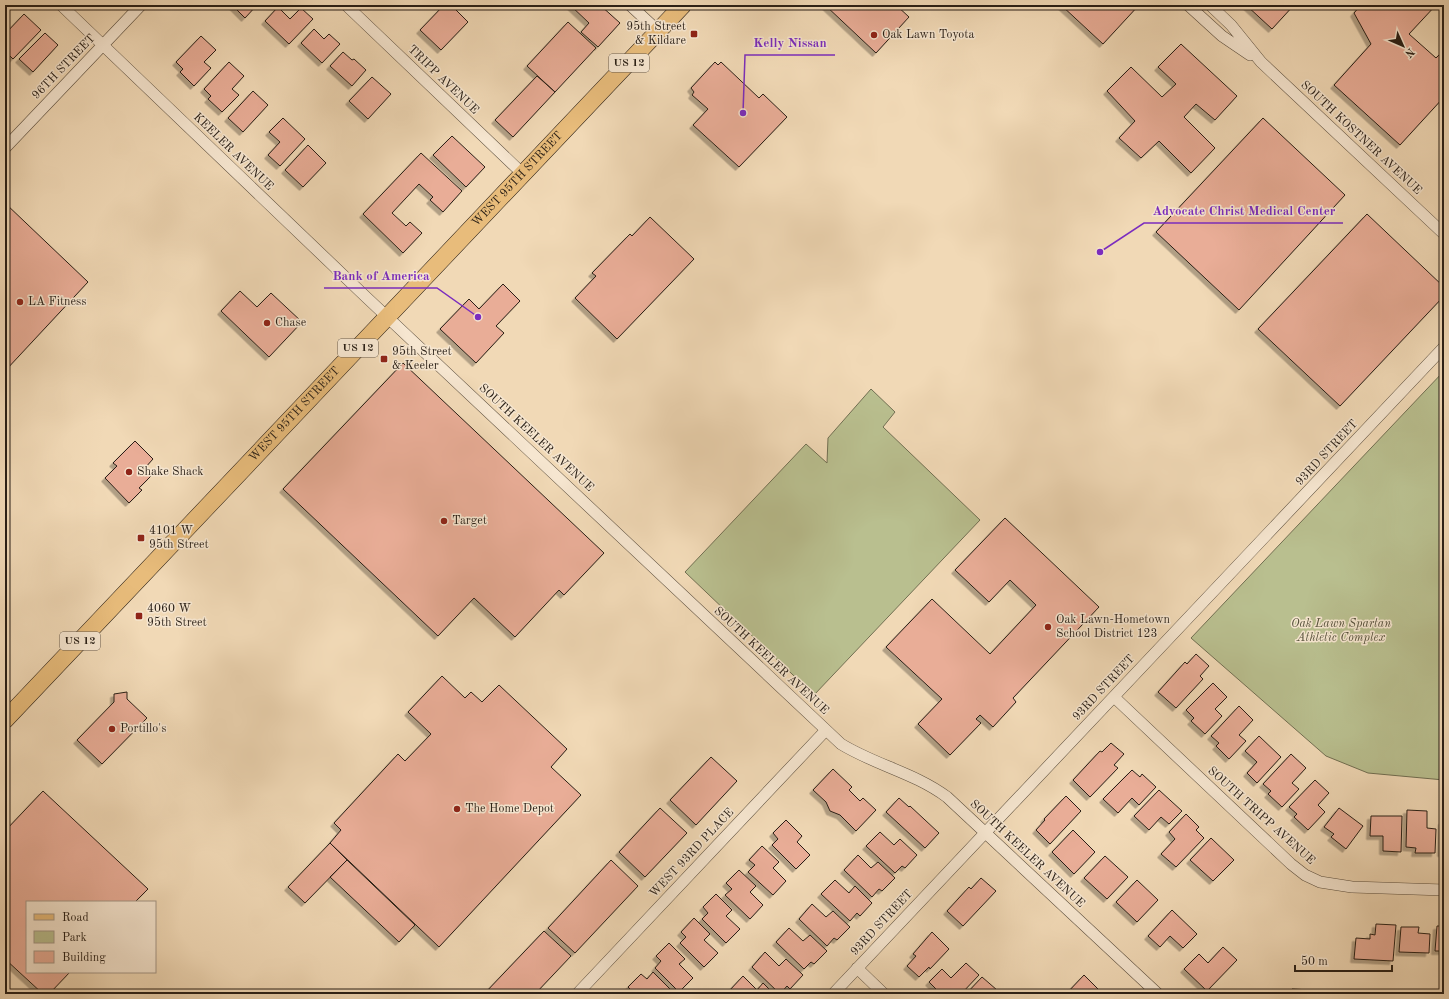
<svg xmlns="http://www.w3.org/2000/svg" width="1449" height="999" font-family="'Old Standard TT',serif">
<style>
.green{fill:#b9bf8f;stroke:#716f52}
.building{fill:#e9ad97;stroke:#291f16;filter:url(#shadow)}
.lines{fill:none;stroke-linecap:round;stroke-linejoin:round}
.street-casing{stroke:#5b4e3e;stroke-width:12}
.primary-casing{stroke:#291f16;stroke-width:18}
.street{stroke:#f6e6d0;stroke-width:11}
.primary{stroke:#e8bc7b;stroke-width:17}
.poi-dot{fill:#8f2418;stroke:#f6e6d0;stroke-width:1.5}
.labels{text-anchor:middle;dominant-baseline:central;stroke-width:3;stroke-linejoin:round;paint-order:stroke}
.shield{fill:#f6e6d0;stroke:#665b4e;stroke-width:1}
.shield-label{font-size:11px;font-weight:bold;fill:#291f16}
.poi-label{font-size:12px;fill:#291f16;stroke:#f6e6d0;text-anchor:start}
.street-label{font-size:12px;fill:#291f16;stroke:#f6e6d0}
.park-label{font-size:12px;font-style:italic;fill:#544f3a;stroke:#f6e6d0}
.leader{fill:none;stroke:#7b2cbf;stroke-width:1.5}
.callout-dot{fill:#7b2cbf;stroke:#f6e6d0;stroke-width:1.5}
.callout-label{font-size:13px;text-anchor:middle;font-weight:bold;fill:#7b2cbf;stroke:#f6e6d0;stroke-width:3;stroke-linejoin:round;paint-order:stroke}
</style>
<defs>
<filter id="shadow"><feDropShadow dx="-3.5" dy="3.5" stdDeviation="0" flood-color="#0004"/></filter>
</defs>
<rect width="100%" height="100%" fill="#f1d9b6"/>
<filter id="stains"><feTurbulence type="fractalNoise" baseFrequency=".005" numOctaves="4"/><feColorMatrix values="0 0 0 0 .2 0 0 0 0 .09 0 0 0 0 .02 0 0 0 .5 -.17"/></filter>
<radialGradient id="worn" r=".72"><stop offset=".6" stop-color="#630" stop-opacity="0"/><stop offset="1" stop-color="#630" stop-opacity=".3"/></radialGradient>
<path class="green" d="M1444 371V780L1368 773 1326 756 1191 638Z
M871 389 895 412 883 427 980 520 814 695 685 572 806 444 827 463 828 438Z"/>
<path class="building" d="M232 5H257L245 18Z
M444 5H451L468 22 441 50 420 30Z
M570 5H600L620 23 598 47 581 32 589 23Z
M825 5H896L909 17 876 53Z
M1061 5H1139L1103 44Z
M1246 5H1294L1272 29Z
M1361 5H1436L1409 34 1436 58 1444 50V97L1400 145 1334 85 1371 44 1354 13Z
M278 7 290 19 301 8 313 19 289 44 265 21Z
M24 14 41 30 13 59 5 51V34Z
M568 22 596 48 555 92 527 66Z
M314 29 324 39 329 34 340 44 322 63 301 43Z
M45 33 58 45 33 72 19 59Z
M201 36 216 50 204 62 211 68 194 86 180 72 183 69 176 62Z
M1181 44 1237 96 1215 120 1196 104 1184 117 1215 148 1191 173 1159 141 1141 158 1119 138 1135 121 1107 91 1131 67 1162 97 1176 84 1158 67Z
M343 52 352 60 354 59 366 70 352 86 330 66Z
M229 62 244 76 232 89 239 95 222 112 208 99 211 96 204 89Z
M715 62 718 65 721 62 759 98 763 94 787 117 739 167 693 125 708 109 692 95 694 92 691 88Z
M537 76 555 92 513 137 495 120Z
M372 77 391 94 368 119 349 101Z
M253 91 268 105 243 132 228 118Z
M283 118 305 139 280 166 268 155 280 142 269 132Z
M1263 118 1345 195 1239 310 1156 232Z
M452 136 485 167 466 187 433 155Z
M308 145 326 163 303 187 285 170Z
M421 153 462 191 443 212 430 200 433 197 419 184 392 213 406 226 410 222 422 233 403 253 363 214Z
M5 203 88 282 5 371Z
M1367 214 1444 287V296L1340 406 1258 329Z
M650 217 694 259 617 339 575 298 596 276 592 273 630 234 632 236Z
M503 284 520 301 496 326 504 333 476 363 440 329 469 299 479 309Z
M240 291 257 307 271 293 302 322 269 357 221 311Z
M403 363 604 553 564 595 559 590 515 637 474 598 438 636 283 489Z
M135 441 153 459 144 469 151 476 139 488 142 490 129 503 105 478 117 466 113 463Z
M1005 518 1099 607 1013 698 1016 702 993 727 980 715 976 719 981 723 950 755 918 724 942 699 886 647 932 599 990 654 1036 605 1010 580 989 602 955 570Z
M1196 654 1209 666 1200 676 1203 679 1176 708 1158 692 1185 662 1187 664Z
M442 676 465 698 471 692 482 702 499 685 567 749 551 767 581 795 439 947 330 843 341 830 334 823 398 754 405 761 431 734 408 712Z
M1213 683 1227 697 1215 709 1222 716 1205 734 1191 721 1194 718 1186 710Z
M127 692V699L147 718 102 764 77 740 114 702V694Z
M1239 706 1253 720 1239 735 1246 741 1229 759 1216 746 1219 743 1211 736Z
M1259 736 1281 757 1257 783 1247 773 1257 762 1245 751Z
M1111 743 1124 754 1114 765 1118 768 1090 797 1073 780 1100 751 1102 752Z
M1291 754 1306 768 1292 783 1299 789 1282 807 1268 794 1271 791 1263 784Z
M711 757 737 781 696 825 670 800Z
M833 769 852 787 849 790 860 801 863 798 876 810 856 831 840 815 830 811 826 802 813 790Z
M1132 770 1140 777 1142 774 1156 787 1139 805 1132 798 1118 813 1103 799Z
M1315 780 1329 793 1318 805 1325 812 1308 830 1294 817 1297 814 1289 807Z
M1159 790 1182 811 1169 824 1161 817 1149 830 1134 816Z
M43 791 148 889 135 902H27V972H70L49 994H43L5 959V831Z
M1066 796 1081 811 1050 844 1036 830 1045 820 1044 819Z
M899 798 909 807 910 806 939 833 925 848 886 812Z
M660 808 687 833 645 877 619 852Z
M1339 808 1363 826 1346 849 1331 837 1334 834 1324 827Z
M1407 810 1427 811V828L1436 829 1435 853H1415L1416 848 1406 847Z
M1186 814 1199 827 1196 830 1204 838 1176 867 1161 854 1175 839 1169 832Z
M1371 816H1402L1401 852 1383 851V836H1370Z
M786 820 802 836 797 842 810 855 796 869 772 845 778 839 773 833Z
M1442 821H1444V853H1441Z
M1073 830 1095 852 1074 874 1052 852Z
M880 832 894 845 900 839 917 855 905 868 902 866 895 873 866 846Z
M1211 838 1234 860 1213 881 1190 860Z
M330 843 347 860 305 903 288 887Z
M762 846 779 862 773 868 786 881 773 895 748 872 755 865 749 860Z
M858 855 871 868 878 862 895 878 882 891 879 889 872 897 844 870Z
M1105 856 1128 877 1107 899 1084 878Z
M347 860 415 925 399 942 330 877Z
M611 860 638 886 575 953 548 928Z
M739 870 756 886 750 892 763 905 750 919 725 895 732 889 726 883Z
M981 878 996 891 963 926 947 911 969 887 971 889Z
M835 880 849 893 855 886 872 903 860 916 857 913 850 921 821 894Z
M1137 880 1158 900 1137 922 1116 902Z
M716 894 732 910 726 916 740 929 726 943 702 919 708 913 703 907Z
M812 904 826 917 833 911 850 927 837 940 834 938 827 946 799 919Z
M1172 910 1197 934 1183 948 1170 936 1160 947 1148 936Z
M694 918 710 934 704 940 718 953 704 967 680 943 686 937 681 932Z
M1376 924 1396 925 1393 961 1354 959 1356 938 1370 939V934L1375 935Z
M1437 926H1444V951H1435Z
M1401 927H1419L1418 933 1430 934 1429 953 1399 952Z
M789 928 803 941 810 935 827 951 814 964 811 962 804 969 776 942Z
M544 931 571 956 535 994H484Z
M932 932 949 949 930 969 929 967 919 977 907 966 916 956 913 954Z
M669 943 685 959 679 964 693 978 679 992 655 968 661 961 656 956Z
M1223 947 1237 960 1207 991 1184 969 1199 954 1208 963Z
M765 952 779 966 786 959 803 975 790 989 787 986 780 994 752 967Z
M966 963 979 975 961 994H936L938 991 929 982 942 969 951 978Z
M653 972 675 994H635L628 987 641 974 647 979Z
M1084 975 1098 989 1095 992 1097 994H1066Z
M743 976 757 990 763 983 774 994H732L729 991Z
M982 977 997 990 994 994H966Z
M1292 989 1311 990V994H1292Z"/>
<g class="lines">
<defs>
<path id="street" d="M61 5 366 297 841 744C875 765 915 773 947 797L1158 994
M346 5 523 174
M630 5 658 31
M1188 5 1222 36 1250 55
M1210 5 1231 25 1261 62 1444 234
M5 148 141 5
M1114 697 1291 864 1305 875 1320 882 1352 887 1444 890
M857 968 884 994
M577 994 826 730
M833 994 1444 347"/>
<g id="primary">
<path id="s1" d="M5 720 683 5"/>
</g>
</defs>
<use href="#street" class="street-casing"/>
<use href="#primary" class="primary-casing"/>
<use href="#street" class="street"/>
<use href="#primary" class="primary"/>
</g>
<g class="poi-dot">
<rect x="690" y="30" width="8" height="8" rx="2"/>
<circle cx="874" cy="35" r="4"/>
<circle cx="20" cy="302" r="4"/>
<circle cx="267" cy="323" r="4"/>
<rect x="380" y="355" width="8" height="8" rx="2"/>
<circle cx="129" cy="472" r="4"/>
<circle cx="444" cy="521" r="4"/>
<rect x="137" y="534" width="8" height="8" rx="2"/>
<rect x="135" y="612" width="8" height="8" rx="2"/>
<circle cx="1048" cy="627" r="4"/>
<circle cx="112" cy="729" r="4"/>
<circle cx="457" cy="809" r="4"/>
</g>
<g class="labels">
<g class="shield">
<rect x="609" y="54" width="40" height="18" rx="3"/>
<rect x="338" y="339" width="40" height="18" rx="3"/>
<rect x="60" y="632" width="40" height="18" rx="3"/>
</g>
<g class="shield-label">
<text x="629" y="63">US 12</text>
<text x="358" y="348">US 12</text>
<text x="80" y="641">US 12</text>
</g>
<g class="poi-label">
<text x="686" y="27" text-anchor="end">95th Street<tspan x="686" dy="14">&amp; Kildare</tspan></text>
<text x="882" y="35">Oak Lawn Toyota</text>
<text x="28" y="302">LA Fitness</text>
<text x="275" y="323">Chase</text>
<text x="392" y="352">95th Street<tspan x="392" dy="14">&amp; Keeler</tspan></text>
<text x="137" y="472">Shake Shack</text>
<text x="452" y="521">Target</text>
<text x="149" y="531">4101 W<tspan x="149" dy="14">95th Street</tspan></text>
<text x="147" y="609">4060 W<tspan x="147" dy="14">95th Street</tspan></text>
<text x="1056" y="620">Oak Lawn-Hometown<tspan x="1056" dy="14">School District 123</tspan></text>
<text x="120" y="729">Portillo's</text>
<text x="465" y="809">The Home Depot</text>
</g>
<g class="street-label">
<text transform="translate(64 67) rotate(-46)">96TH STREET</text>
<text transform="translate(443 80) rotate(44)">TRIPP AVENUE</text>
<text transform="translate(1361 138) rotate(43)">SOUTH KOSTNER AVENUE</text>
<text transform="translate(233 152) rotate(44)">KEELER AVENUE</text>
<text stroke="none"><textPath href="#s1" startOffset="745">WEST 95TH STREET</textPath></text>
<text stroke="none"><textPath href="#s1" startOffset="421">WEST 95TH STREET</textPath></text>
<text transform="translate(536 438) rotate(43)">SOUTH KEELER AVENUE</text>
<text transform="translate(1327 453) rotate(-47)">93RD STREET</text>
<text transform="translate(771 661) rotate(43)">SOUTH KEELER AVENUE</text>
<text transform="translate(1104 688) rotate(-47)">93RD STREET</text>
<text transform="translate(1261 816) rotate(42)">SOUTH TRIPP AVENUE</text>
<text transform="translate(692 853) rotate(-47)">WEST 93RD PLACE</text>
<text transform="translate(1027 854) rotate(43)">SOUTH KEELER AVENUE</text>
<text transform="translate(882 923) rotate(-47)">93RD STREET</text>
</g>
<g class="park-label">
<text x="1341" y="624">Oak Lawn Spartan<tspan x="1341" dy="14">Athletic Complex</tspan></text>
</g>
</g>
<path class="leader" d="M743 113L745 55H835M1100 252L1144 223H1343M478 317L437 288H324"/>
<g class="callout-dot">
<circle cx="743" cy="113" r="4"/>
<circle cx="1100" cy="252" r="4"/>
<circle cx="478" cy="317" r="4"/>
</g>
<g class="callout-label">
<text x="790" y="47">Kelly Nissan</text>
<text x="1244" y="215">Advocate Christ Medical Center</text>
<text x="381" y="280">Bank of America</text>
</g>
<rect width="1449" height="999" fill="none" stroke="#f1d9b6" stroke-width="20"/>
<rect x="6" y="6" width="1437" height="987" fill="none" stroke="#291f16" stroke-width="2"/>
<rect x="10" y="10" width="1429" height="979" fill="none" stroke="#291f16"/>
<rect x="26" y="901" width="130" height="72" fill="#f6e6d0" stroke="#a49686"/>
<rect x="34" y="914" width="20" height="6" fill="#e8bc7b" stroke="#a49686"/>
<text x="62" y="921" font-size="12" fill="#291f16">Road</text>
<rect x="34" y="931" width="20" height="12" fill="#b9bf8f" stroke="#a49686"/>
<text x="62" y="941" font-size="12" fill="#291f16">Park</text>
<rect x="34" y="951" width="20" height="12" fill="#e9ad97" stroke="#a49686"/>
<text x="62" y="961" font-size="12" fill="#291f16">Building</text>
<g transform="translate(1403 46) rotate(135)" stroke="#f6e6d0" stroke-width="3" paint-order="stroke">
<path d="M0-3L7 15L0 10L-7 15Z" fill="#291f16"/>
<text y="-6" font-size="11" font-weight="bold" text-anchor="middle" fill="#291f16">N</text>
</g>
<path d="M1295 965v6h97v-6" fill="none" stroke="#291f16" stroke-width="2"/>
<text x="1301" y="965" font-size="12" fill="#291f16" stroke="#f6e6d0" stroke-width="3" paint-order="stroke">50 m</text>
<rect width="100%" height="100%" filter="url(#stains)"/>
<rect width="100%" height="100%" fill="url(#worn)"/>
</svg>
